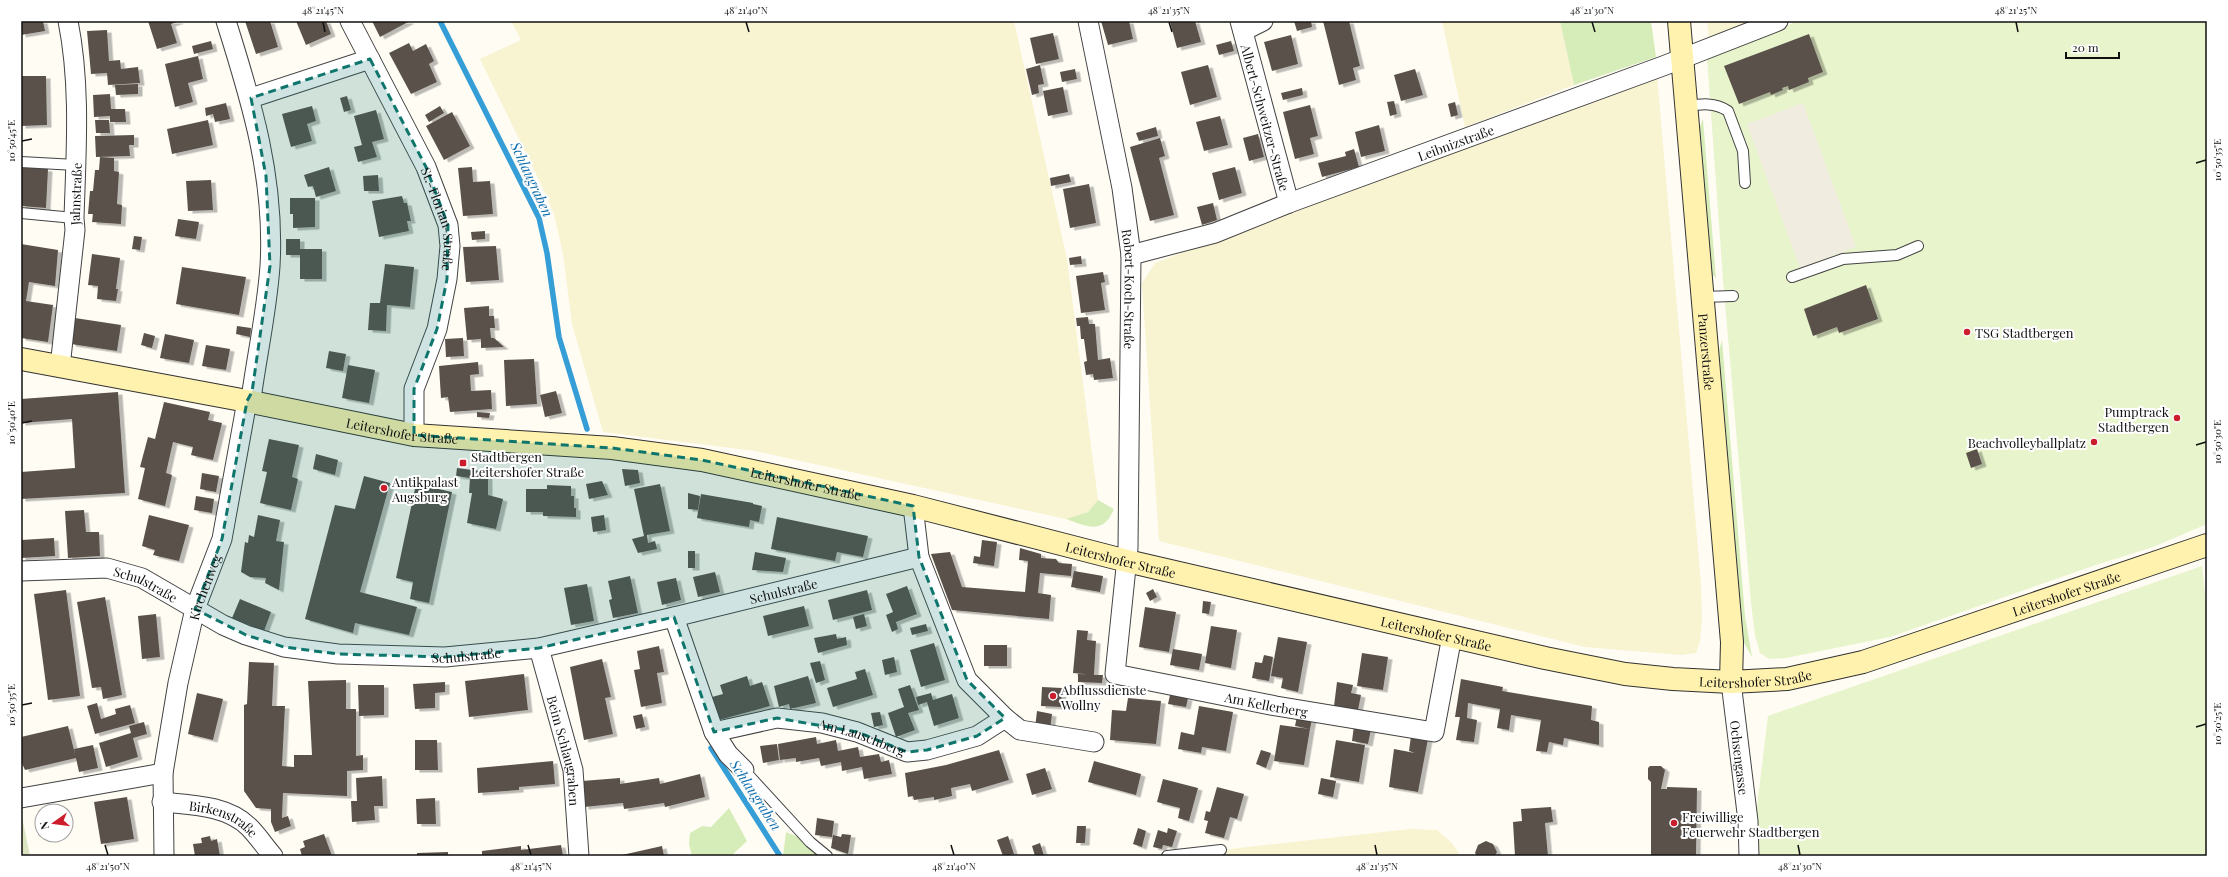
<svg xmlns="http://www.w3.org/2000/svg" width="2228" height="877" font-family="'Playfair Display',serif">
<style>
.farmland{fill:#f8f3d1}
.green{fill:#d7edb9}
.cemetery{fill:#dbe4c1}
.pitch{fill:#e8f4cc}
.plaza{fill:#f1ece0}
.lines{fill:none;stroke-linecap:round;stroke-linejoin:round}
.stream{stroke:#369ed7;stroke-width:5.5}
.building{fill:#5a514c;filter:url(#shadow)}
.lane-casing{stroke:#434343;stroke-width:12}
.street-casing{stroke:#434343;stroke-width:21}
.secondary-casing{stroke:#323232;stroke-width:24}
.lane{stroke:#fff;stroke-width:10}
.street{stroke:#fff;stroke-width:19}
.secondary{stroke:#fff2af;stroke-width:22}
.marked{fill:#0f766e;fill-opacity:0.2;stroke:#0f766e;stroke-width:3;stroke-dasharray:8 5;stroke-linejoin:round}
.ticks{fill:none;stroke:#101010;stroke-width:1.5}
.poi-dot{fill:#cc1d2d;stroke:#fff;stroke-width:1.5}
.labels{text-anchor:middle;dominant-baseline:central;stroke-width:4;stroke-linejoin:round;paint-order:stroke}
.street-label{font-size:13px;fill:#101010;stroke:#fff}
.poi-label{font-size:13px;fill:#101010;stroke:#fff;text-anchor:start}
.water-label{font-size:14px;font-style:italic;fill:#0f6fad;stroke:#fff}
.neatline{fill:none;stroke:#101010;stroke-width:1.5}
.ticks-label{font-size:10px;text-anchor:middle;fill:#101010}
</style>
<defs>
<filter id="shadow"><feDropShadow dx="4.5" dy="2.5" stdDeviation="0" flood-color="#0004"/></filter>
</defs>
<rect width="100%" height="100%" fill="#fffcf4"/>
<path class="farmland" d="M511 21H1014L1067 259 1098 500 1088 512 1066 519 755 451 603 432 572 324 563 254 554 214 541 184 480 59 521 40Z
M1442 21H1560L1574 85 1465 127Z
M1707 21H1759L1709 40Z
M1657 75 1701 584 1702 621 1700 641 1696 653 1681 655 1585 647 1159 541 1142 283 1155 263Z
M1410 829 1437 830 1452 843 1461 856H1167Z"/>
<path class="green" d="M1560 21H1651L1656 57 1574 85Z
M1703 119 1716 278 1710 273 1698 131Z
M1722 340 1745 616 1752 657 1743 641 1740 623 1717 359Z
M1098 500 1114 509C1103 535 1088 527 1066 519L1088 512Z
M729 808 747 841 731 856H692L689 844 690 833 702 826 711 827Z
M786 832 810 842 827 856H783Z"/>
<path class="cemetery" d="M21 812 30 856H21Z"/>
<path class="pitch" d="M1798 21H2207V524L2153 547 2096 565 1890 637 1786 658 1769 659 1760 653 1755 635 1751 603 1723 280 1707 58Z
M2202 566 2207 613V856H1751L1768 716Z"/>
<path class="plaza" d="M1803 103 1856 247 1800 268 1747 124Z"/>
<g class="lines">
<path class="stream" d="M440 21 539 218 547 253 559 337 587 429
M711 748 780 856"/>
</g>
<path class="building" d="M21 21H43L45 31 21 35Z
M148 21H180L171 24 177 43 157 49Z
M245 21H270L278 47 256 54Z
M296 21H326L331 34 306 45Z
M372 21H410L380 37Z
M1101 21H1129L1133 39 1108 45Z
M1195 21 1201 42 1177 48 1170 22Z
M1294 21H1311L1312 27 1297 31Z
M1323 21H1349L1360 66 1353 68 1356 80 1339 85Z
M107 30 109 61 120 60 121 69 138 67 140 83 108 85 107 73 91 74 87 31Z
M1053 33 1059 59 1036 64 1030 38Z
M1809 34 1823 72 1808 78 1809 82 1789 90 1788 86 1782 88 1783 90 1771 95 1770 92 1739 104 1724 66Z
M1291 35 1298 64 1272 71 1264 42Z
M211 41 213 49 194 54 192 46Z
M1231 41 1234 51 1219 55 1216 45Z
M409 43 413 51 426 44 434 61 429 64 437 82 411 94 389 53Z
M198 56 203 79 188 83 193 102 175 107 165 64Z
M1040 65 1044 84 1038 85 1039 93 1032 95 1026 69Z
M1208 65 1217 97 1190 105 1181 72Z
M1075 69 1077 79 1062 82 1060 72Z
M1415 69 1423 95 1401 101 1394 75Z
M21 76H46L47 125 21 126Z
M138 84V94L116 95 115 85Z
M1063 87 1068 112 1048 116 1043 91Z
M1302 88 1303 95 1283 100 1281 93Z
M110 94 111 109H125L126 122H110V116L94 117 93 95Z
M347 96 351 110 344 112 340 98Z
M1394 101 1397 114 1390 116 1387 102Z
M1455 102 1458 115 1451 117 1448 104Z
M226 103 230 119 215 122 213 114 206 116 205 108Z
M1310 105 1318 136 1310 138 1314 154 1295 159 1283 112Z
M312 106 316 121 307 124 312 141 291 147 282 114Z
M440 106 444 113 429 122 425 115Z
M376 110 384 139 372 142 377 157 358 162 354 147 362 145 354 116Z
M452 112 470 146 444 160 426 126Z
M1220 116 1228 145 1204 151 1196 122Z
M95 120H109L110 133H96Z
M208 120 213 145 172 154 167 129Z
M1379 125 1385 151 1361 157 1355 132Z
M1156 127 1158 136 1139 141 1136 133Z
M1258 134 1264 157 1249 161 1243 138Z
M134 135V145H129L130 156 96 157 95 136Z
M1160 138 1165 156 1159 158 1174 215 1150 221 1130 147Z
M1354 149 1359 167 1322 177 1318 163 1346 156 1345 152Z
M100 157 114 158V171L119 172 117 204 122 205 121 224 92 222 93 214H88L90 191H93L95 170H99Z
M22 167 48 169 46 208 21 206Z
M329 167 336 191 316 197 313 186 308 187 304 175Z
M472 167 473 182 490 181 493 214 463 216 458 168Z
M1235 167 1242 193 1219 200 1212 173Z
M1069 174 1071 182 1051 186 1050 178Z
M378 175 379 191H364L363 176Z
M211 180 213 210 188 211 186 181Z
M1089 184 1096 223 1070 228 1063 189Z
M402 196 404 203H407L411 221H407L409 231 379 237 372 201Z
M290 198H315V227L293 228V214H290Z
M1213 203 1217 220 1202 225 1197 207Z
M178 219 199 222 196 239 175 236Z
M485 231V239L472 240 471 232Z
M134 236 142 237 140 250 132 249Z
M286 239H300V249H322V279H300V255H286Z
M21 244 58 250 55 286 29 282 26 301 53 305 48 342 21 338Z
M496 246 499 280 466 282 463 247Z
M92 254 120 258 116 289H118L116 301 97 299 98 286 88 285Z
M1081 256 1082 264 1070 265 1069 258Z
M385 264 414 267 410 307 387 305 386 331 368 330 370 303H380Z
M182 267 246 277 239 315 176 304Z
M1103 272 1105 282 1101 283 1105 310 1081 313 1076 276Z
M1866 285 1878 319 1839 333 1837 327 1813 336 1804 309Z
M489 306V316H494L495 328H490L491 338H494L504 347 481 348V339L467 340 464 308Z
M1088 317 1089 324H1095L1098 360 1110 358 1113 378 1094 380 1093 374 1086 375 1084 362 1087 361 1084 339H1081L1080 326H1077L1076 318Z
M75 318 121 325 117 351 71 344Z
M237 326 251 328 250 337 236 334Z
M144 333 155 336 152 348 141 345Z
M165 334 194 340 189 363 160 358Z
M463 338 464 356 446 357 445 339Z
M206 345 230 349 226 370 202 366Z
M329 351 346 354 343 371 326 368Z
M534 359 537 404 506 406 504 360Z
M478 362 479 374 470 375 471 391 491 390 492 409 450 412 448 397 441 398 439 366Z
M348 365 375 370 369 403 342 398Z
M556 391 562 413 545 417 540 395Z
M118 392 125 493 21 499V472L75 468 72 419 21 423V399Z
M164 402 210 412 208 420 222 423 213 460 191 455 193 447 173 442 166 473 172 475 165 506 138 499 145 468 140 467 148 437 155 439Z
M477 412 490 413 489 418 477 417Z
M269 439 299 445 292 477 298 479 291 510 260 503 267 472 262 471Z
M1977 449 1982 464 1971 468 1966 453Z
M316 454 338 460 335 475 313 469Z
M457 468 488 472V495L503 499 496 529 467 523 472 493H469L470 478 456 476Z
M622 469 638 470 640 483 625 486Z
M202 473 219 476 216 492 200 489Z
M364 476 390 483 360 592 417 607 409 635 355 623 353 633 305 619 335 505 355 509Z
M602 481 608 495 589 499 586 484Z
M416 484 452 492 429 603 410 599 413 582 396 578Z
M660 484 670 531 647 535 648 543 655 541 657 549 638 553 632 539 644 536 634 489Z
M547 485 571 486V496H574V508H576V517L543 516V512H526V489H547Z
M688 493 700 496 698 510 688 509Z
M701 494 753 503V504L762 506 759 522 750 520 749 527 697 518Z
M196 496 214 499 212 513 194 510Z
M84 510 86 532H99L100 556 68 558 65 511Z
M149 515 189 525 179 561 153 555 155 550 142 546Z
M258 515 280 520 276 541 284 542 279 590 265 583 266 578 250 577 241 572 245 542 248 543 249 535 254 537Z
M604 515 606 530 593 532 591 517Z
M777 517 868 536 863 557 837 552 835 561 771 549Z
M54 538 55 556 21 558V540Z
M982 540 997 542 994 566 973 563 974 556 980 557Z
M1020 548 1041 554V558L1056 559 1059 563 1072 564 1071 576 1040 573 1038 593 1051 595 1049 619 952 610 931 554 950 552 962 587 1025 592 1028 561 1019 560Z
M688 551H695V568H688Z
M755 552 786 558 783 572 752 570Z
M1074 571 1103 576 1100 592 1071 587Z
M715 572 720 592 698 597 693 577Z
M630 576 638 613 613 618 609 600 612 599 608 581Z
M676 578 681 600 662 605 657 582Z
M587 584 594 621 571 625 564 588Z
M907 586 917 614 896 622 898 629 892 632 886 615 893 612 886 594Z
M1153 589 1157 597 1150 601 1146 593Z
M66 590 80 696 48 700 34 594Z
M867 590 872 610 833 620 828 600Z
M105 597 122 695 103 699 101 687 92 688 77 602Z
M240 599 271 612 264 631 232 618Z
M1203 601 1211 602 1209 614 1202 613Z
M804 606 809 626 768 636 763 616Z
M1145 607 1176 612 1169 652 1139 647Z
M156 614 160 657 142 659 138 616Z
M864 614 867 626 856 629 853 617Z
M926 624 928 631 912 635 910 628Z
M1211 626 1237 630 1231 668 1205 663Z
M1077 630 1088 631 1087 640 1096 641 1094 675 1073 673Z
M836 634 837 639 846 637 847 645 818 653 814 638Z
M1278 637 1307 642 1298 692 1281 688 1283 678 1271 676Z
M934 643 945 680 921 687 910 650Z
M984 645H1007V666H984Z
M659 646 664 672 657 673 662 703 641 707 634 670 640 669 637 651Z
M1173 649 1202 654 1199 670 1170 665Z
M1362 653 1388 657 1383 690 1357 686Z
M1264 655 1273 657 1269 681 1252 678 1255 662 1262 663Z
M894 657 897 672 885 675 882 660Z
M602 659 611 697 605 698 613 734 584 740 570 667Z
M820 661 825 680 816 683 810 663Z
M249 662 274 663 272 706H285L282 766 294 767V755H312L308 681 346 680V709H356V756L363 755V770L347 771V796L283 793 282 818 288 816 291 826 275 832 271 822V809L256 808 244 791V705L247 704Z
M865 669 873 695 833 707 827 688 857 679 855 672Z
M524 674 528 710 469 717 465 681Z
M1078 674 1103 675 1102 683 1078 682Z
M747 676 750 686 762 682 770 706 719 720 712 697 723 694 720 685Z
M808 676 816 703 790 709 789 704 779 707 774 686Z
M1461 679 1503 687 1502 691 1592 706 1591 720 1599 722V745L1564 738 1563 745 1549 742 1547 752 1536 751 1541 720 1511 715 1509 730 1497 728 1500 709 1468 703 1467 718 1477 720 1474 742 1456 740 1460 717H1455Z
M445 682V692L435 693V708L415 709 413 684Z
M1337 682 1353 685 1351 693 1361 695 1358 710 1334 706Z
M358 685H384V715L359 716Z
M910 685 919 710 908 713 915 730 896 737 888 713 904 707 898 689Z
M1042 687 1062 688 1061 707 1041 706Z
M197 693 223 699 213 740 188 734Z
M931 693 933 700 952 694 959 718 934 726 927 702 918 705 916 697Z
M1170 695 1188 698 1186 707 1168 704Z
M1128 698 1161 701 1156 744 1110 740 1112 710 1126 711Z
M97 703 101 719 116 714 115 709 130 705 135 723 95 734 87 706Z
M1199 706 1233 712 1226 751 1202 747 1201 753 1178 749 1181 732 1194 735Z
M1037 711 1052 714 1050 730 1035 728Z
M880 712 883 725 874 727 871 713Z
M642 714 645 727 636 729 633 716Z
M1297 716 1312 719 1310 729 1295 726Z
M144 722 147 734 133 738 138 757 106 767 99 743 131 733 129 726Z
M1280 725 1310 729 1304 765 1274 761Z
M68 726 76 758 25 770 21 761V737Z
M1354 726 1371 729 1368 744 1352 741Z
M1411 736 1428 739 1418 792 1389 787 1394 749 1415 753 1409 751Z
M816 737 817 744 836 740 838 751 858 747 860 757 879 754 881 762 889 760 892 774 864 779 862 767 842 771 841 762 821 766 819 758 796 762V758L780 760 778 744Z
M415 740H437L438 770H415Z
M1336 740 1365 745 1359 782 1330 777Z
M777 744 779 760 763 763 760 746Z
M93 745 98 768 79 772 74 749Z
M999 750 1009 780 972 791 970 784 951 788 952 796 934 800V797L914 800 913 796 908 797 905 773 946 765Z
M1261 750 1271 753 1266 768 1256 764Z
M553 761 555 784 519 787V790L478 793 477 768Z
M1094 761 1141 774 1136 795 1088 782Z
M1650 766H1661L1665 770 1661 789H1667V787L1697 788 1696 856H1651V782L1648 779V768Z
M1045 768 1052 789 1032 795 1026 774Z
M700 774 705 797 665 807 664 803 624 809 623 803 584 807 582 781 620 778V784L659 778 660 784Z
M382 776 383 806H374L375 820 352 822 351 801H357L356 778Z
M1321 778 1336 781 1333 797 1318 794Z
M1163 779 1198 788 1189 821 1178 818 1180 808 1157 802Z
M1217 787 1244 794 1237 819 1230 817 1224 838 1205 833 1208 821 1204 820 1206 811 1210 812Z
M127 797 134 839 101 844 94 802Z
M435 798 436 824H417L416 799Z
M1551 807 1553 822 1545 823 1548 856H1515L1513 822 1522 821 1521 809Z
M817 818 834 821 832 837 815 835Z
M1077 826H1086L1085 843H1076Z
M1138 828 1146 831 1142 847 1133 844Z
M1168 828 1177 831 1172 847 1163 845 1162 849 1153 847 1158 830 1167 833Z
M324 834 332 856H302L300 849 305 847 303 841Z
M842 834 851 835 848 854 831 848 833 835 841 837Z
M210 836 211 841 217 839 220 856H195L193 844 202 843 201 838Z
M1008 836 1014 854 1003 856 997 840Z
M1486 841 1493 844 1497 852 1495 856H1477L1475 853 1478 845Z
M1040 843 1044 856H1035L1032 846Z
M561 845 563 856H482V851L521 846V850Z
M662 846 664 856H622V855Z
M448 852V856H417V853Z"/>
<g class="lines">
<defs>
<path id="lane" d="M1686 106C1701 104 1715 102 1728 111L1743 151 1745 183
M21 162 76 165
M21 213 74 218
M1792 277 1843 259 1897 255 1918 246
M1702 297 1733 296
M744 770 810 842 827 856
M1167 856 1221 850"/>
<g id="street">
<path id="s1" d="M350 21 426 167 448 225 450 246 447 279 437 329 414 389V435"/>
<path id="s2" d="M1088 21 1122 188 1131 255 1128 548 1115 674 1276 706 1434 732 1452 636"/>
<path id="s3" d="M1240 21 1289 203"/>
<path d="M1243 31 1263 21"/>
<path d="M251 98 370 59"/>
<path id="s4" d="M1131 255 1215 233 1289 203 1663 66 1778 21"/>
<path id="s5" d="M60 367 75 230 74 218C76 153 81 86 68 21"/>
<path d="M913 506 919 557 967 680 1005 718 1020 730 1094 742"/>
<path id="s6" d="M21 571 107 568 142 578 223 625 246 635 284 647 338 654 445 657 539 648 674 617 919 557"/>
<path id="s7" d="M674 617 714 732 777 718 822 723 857 732 907 752 927 750 977 736 1005 718"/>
<path id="s8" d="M539 648 573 770 579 856"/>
<path id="s9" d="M1731 682 1748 821 1749 856"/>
<path d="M714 732 728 754 744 770"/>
<path d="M21 798 163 773"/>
<path id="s10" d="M162 802C191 805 227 805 249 827 258 836 265 847 273 856"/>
<path id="s11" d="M164 856 163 773 178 683 195 609 222 539 247 401 252 392C258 350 267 309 270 266 275 179 252 103 226 21"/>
</g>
<g id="secondary">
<path id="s12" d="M1679 21 1732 642 1731 682"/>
<path id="s13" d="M21 359 247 401 414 435 612 448 702 460 913 506 1127 561 1545 658 1625 674 1673 679 1731 682 1787 679 1863 662 2207 545"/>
</g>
</defs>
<use href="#lane" class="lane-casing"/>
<use href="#street" class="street-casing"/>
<use href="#secondary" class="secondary-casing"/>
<use href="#lane" class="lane"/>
<use href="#street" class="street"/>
<use href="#secondary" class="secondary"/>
</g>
<path class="marked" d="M370 59 426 167 448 225 447 279 437 329 414 389V435L612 448 702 460 913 506 919 557 967 680 1005 718 977 736 927 750 907 752 857 732 777 718 714 732 674 617 539 648 445 657 338 654 284 647 246 635 195 609 222 539 247 401 252 392 270 266 266 176 251 98Z"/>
<path class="ticks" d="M323 22 325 32M746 22 749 32M1169 22 1172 32M1592 22 1595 32M2016 22 2018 32M22 141 32 139M2196 163 2206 160M22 423 32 421M2196 445 2206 442M22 705 32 703M2196 727 2206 724M105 845 108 855M528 845 531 855M951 845 954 855M1375 845 1377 855M1798 845 1800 855"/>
<g class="poi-dot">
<circle cx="1967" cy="332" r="4"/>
<circle cx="2177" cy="418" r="4"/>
<circle cx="2094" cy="442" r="4"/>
<rect x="459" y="459" width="8" height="8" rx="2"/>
<circle cx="384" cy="488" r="4"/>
<circle cx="1053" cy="696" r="4"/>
<circle cx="1674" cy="823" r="4"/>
</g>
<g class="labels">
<g class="street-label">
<text stroke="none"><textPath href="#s3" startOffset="100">Albert-Schweitzer-Straße</textPath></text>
<text stroke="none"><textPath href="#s4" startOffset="344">Leibnizstraße</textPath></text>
<text stroke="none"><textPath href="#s5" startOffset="174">Jahnstraße</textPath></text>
<text stroke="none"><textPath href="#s1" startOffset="219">St.-Florian-Straße</textPath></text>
<text stroke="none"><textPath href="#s2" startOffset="272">Robert-Koch-Straße</textPath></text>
<text stroke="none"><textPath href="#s12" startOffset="332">Panzerstraße</textPath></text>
<text stroke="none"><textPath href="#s13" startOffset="388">Leitershofer Straße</textPath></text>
<text stroke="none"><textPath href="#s13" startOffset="796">Leitershofer Straße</textPath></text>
<text stroke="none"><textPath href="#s13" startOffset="1120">Leitershofer Straße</textPath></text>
<text stroke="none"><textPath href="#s6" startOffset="128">Schulstraße</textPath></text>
<text stroke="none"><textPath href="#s11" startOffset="274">Kirchenweg</textPath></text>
<text stroke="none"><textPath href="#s6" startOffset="788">Schulstraße</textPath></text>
<text stroke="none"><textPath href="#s13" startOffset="2092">Leitershofer Straße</textPath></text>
<text stroke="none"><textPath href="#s13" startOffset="1444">Leitershofer Straße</textPath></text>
<text stroke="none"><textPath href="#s6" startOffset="464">Schulstraße</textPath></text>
<text stroke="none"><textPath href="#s13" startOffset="1768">Leitershofer Straße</textPath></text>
<text stroke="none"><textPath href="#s2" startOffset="812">Am Kellerberg</textPath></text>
<text stroke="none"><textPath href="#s7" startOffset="274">Am Lauschberg</textPath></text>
<text stroke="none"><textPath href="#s8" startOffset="106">Beim Schlaugraben</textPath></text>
<text stroke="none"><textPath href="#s9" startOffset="76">Ochsengasse</textPath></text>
<text stroke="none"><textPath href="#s10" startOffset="65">Birkenstraße</textPath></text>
</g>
<g class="poi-label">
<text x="1975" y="332">TSG Stadtbergen</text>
<text x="2169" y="411" text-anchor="end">Pumptrack<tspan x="2169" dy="15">Stadtbergen</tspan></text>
<text x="2086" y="442" text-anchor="end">Beachvolleyballplatz</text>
<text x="471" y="456">Stadtbergen<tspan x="471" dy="15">Leitershofer Straße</tspan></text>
<text x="392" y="481">Antikpalast<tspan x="392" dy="15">Augsburg</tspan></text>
<text x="1061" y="689">Abflussdienste<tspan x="1061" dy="15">Wollny</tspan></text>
<text x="1682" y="816">Freiwillige<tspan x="1682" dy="15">Feuerwehr Stadtbergen</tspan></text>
</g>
<g class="water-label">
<text transform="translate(532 179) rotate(65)">Schlaugraben</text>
<text transform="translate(756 795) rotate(57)">Schlaugraben</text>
</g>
</g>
<rect width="2228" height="877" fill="none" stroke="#ffffff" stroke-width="44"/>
<g transform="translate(54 823) rotate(256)"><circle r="19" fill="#ffffff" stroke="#9f9f9f"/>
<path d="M0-3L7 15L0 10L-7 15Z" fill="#cc1d2d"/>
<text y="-6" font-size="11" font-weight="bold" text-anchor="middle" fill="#101010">N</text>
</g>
<path d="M2066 52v6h53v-6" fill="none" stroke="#101010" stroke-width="2"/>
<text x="2072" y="52" font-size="12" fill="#101010" stroke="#ffffff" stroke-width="3" paint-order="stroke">20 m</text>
<rect x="22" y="22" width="2184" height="833" class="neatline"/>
<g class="ticks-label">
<text x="323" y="14">48°21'45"N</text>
<text x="746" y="14">48°21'40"N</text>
<text x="1169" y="14">48°21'35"N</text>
<text x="1592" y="14">48°21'30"N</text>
<text x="2016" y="14">48°21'25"N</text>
<text transform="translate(11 141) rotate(-90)" y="4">10°50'45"E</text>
<text transform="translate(2217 160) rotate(-90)" y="4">10°50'35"E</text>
<text transform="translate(11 423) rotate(-90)" y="4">10°50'40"E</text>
<text transform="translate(2217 442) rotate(-90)" y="4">10°50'30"E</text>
<text transform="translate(11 705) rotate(-90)" y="4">10°50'35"E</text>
<text transform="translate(2217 724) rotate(-90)" y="4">10°50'25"E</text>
<text x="108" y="870">48°21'50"N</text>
<text x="531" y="870">48°21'45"N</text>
<text x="954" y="870">48°21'40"N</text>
<text x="1377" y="870">48°21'35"N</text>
<text x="1800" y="870">48°21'30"N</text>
</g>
</svg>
